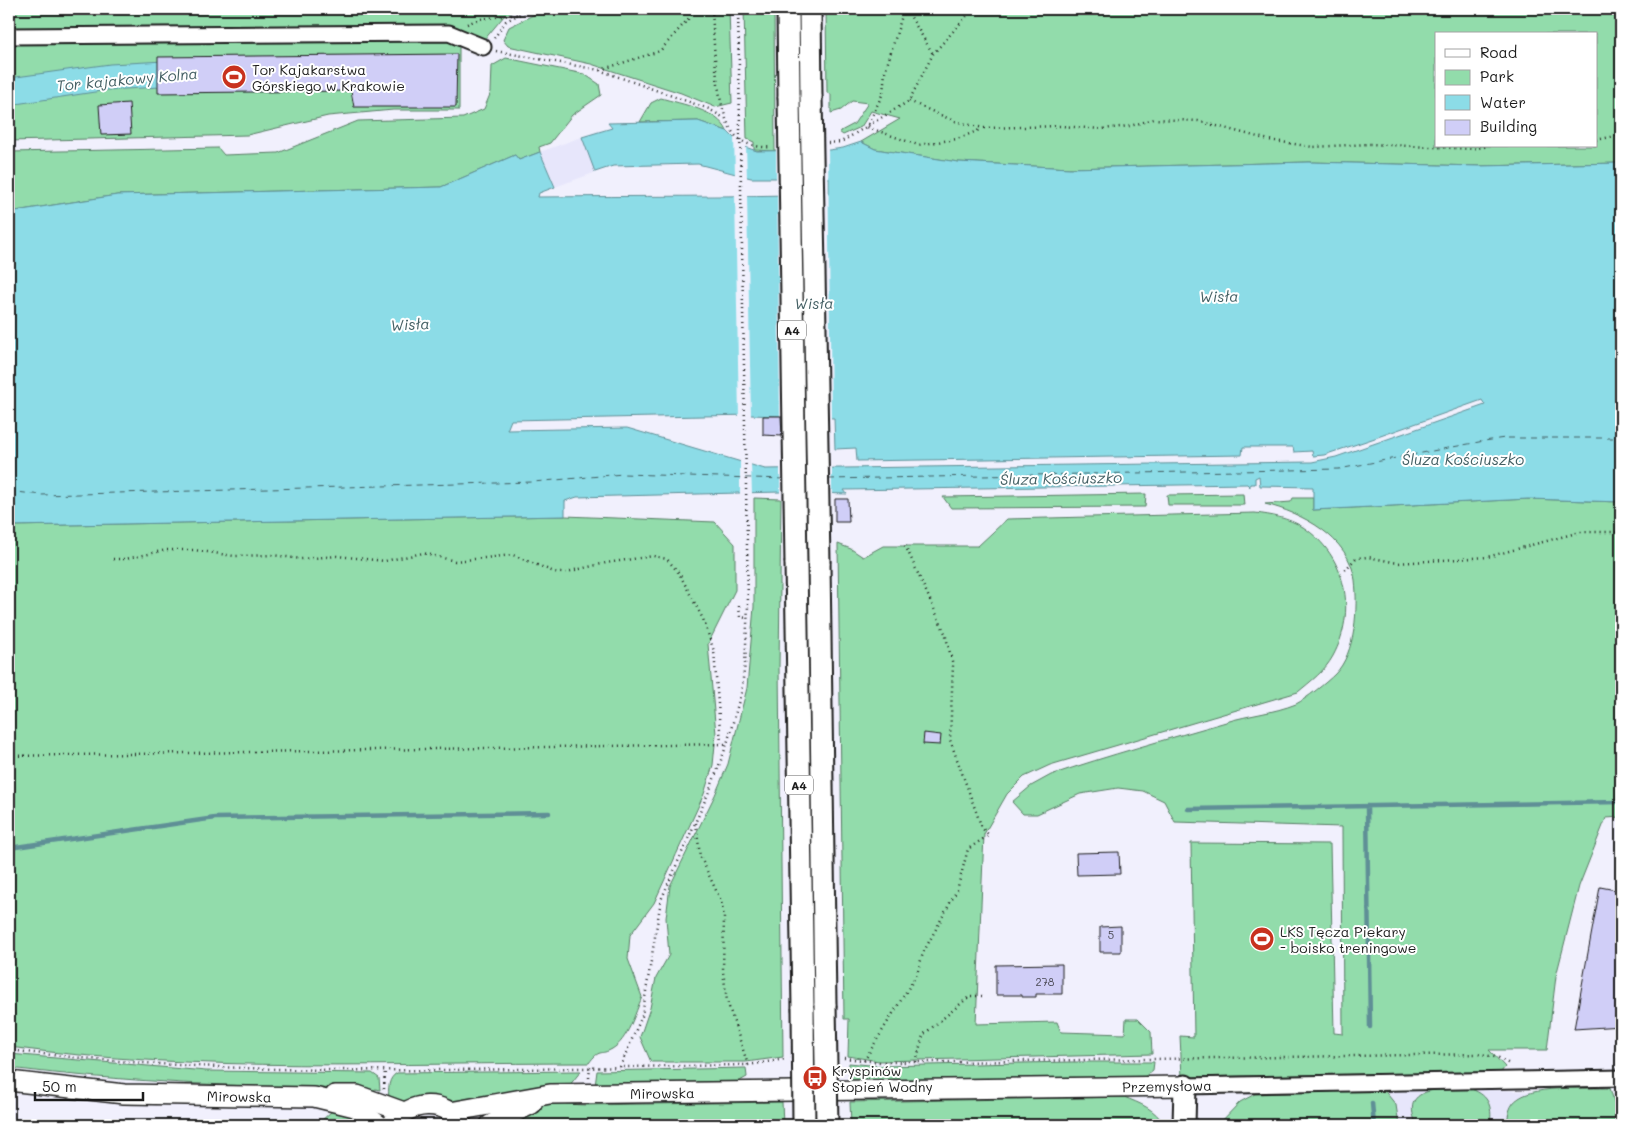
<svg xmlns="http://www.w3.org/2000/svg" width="1630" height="1134" font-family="Mali,sans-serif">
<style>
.built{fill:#e7e6fb}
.green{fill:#92dcab;stroke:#577c64;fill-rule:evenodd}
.water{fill:#8cdce7;stroke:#5f8f96;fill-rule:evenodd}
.pier{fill:#f1f0fd}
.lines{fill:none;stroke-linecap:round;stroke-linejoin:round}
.stream{stroke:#5f8f96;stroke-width:4.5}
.ferry{stroke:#435f63;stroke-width:1;stroke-dasharray:6 5;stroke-linecap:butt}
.building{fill:#d0cef7;stroke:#1c1c1c}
.minor-casing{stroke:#1c1c1c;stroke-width:19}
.major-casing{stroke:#1c1c1c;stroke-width:22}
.highway-casing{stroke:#1c1c1c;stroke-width:25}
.path{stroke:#1c1c1c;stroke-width:2.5;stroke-dasharray:1 4;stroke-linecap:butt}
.minor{stroke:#fff;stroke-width:15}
.major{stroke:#fff;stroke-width:19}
.highway{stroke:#fff;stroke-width:21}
.highway-bridge-casing{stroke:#1c1c1c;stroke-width:25;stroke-linecap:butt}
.path-bridge{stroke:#1c1c1c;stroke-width:2.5;stroke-dasharray:1 4;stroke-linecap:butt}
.highway-bridge{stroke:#fff;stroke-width:21}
.labels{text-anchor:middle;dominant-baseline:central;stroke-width:4;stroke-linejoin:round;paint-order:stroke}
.number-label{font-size:11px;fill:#494853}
.shield{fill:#fff;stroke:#606060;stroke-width:1}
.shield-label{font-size:12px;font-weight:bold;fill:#1c1c1c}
.poi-label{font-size:14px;fill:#1c1c1c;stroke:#fff;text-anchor:start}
.street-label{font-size:14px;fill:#1c1c1c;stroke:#fff}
.water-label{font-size:15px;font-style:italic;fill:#435f63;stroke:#fff}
</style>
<rect width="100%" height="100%" fill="#f1f0fd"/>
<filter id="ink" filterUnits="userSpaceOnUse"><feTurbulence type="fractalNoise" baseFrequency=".02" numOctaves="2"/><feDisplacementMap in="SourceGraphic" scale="10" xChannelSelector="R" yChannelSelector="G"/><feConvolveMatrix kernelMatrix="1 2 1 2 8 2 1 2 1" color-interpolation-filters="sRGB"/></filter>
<g filter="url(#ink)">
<path class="built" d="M601 130 613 166 555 187 540 152Z
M1468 1088 1533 1092 1517 1098 1509 1110 1507 1125H1399L1396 1105 1384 1090Z"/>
<path class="green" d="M9 9H518L504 16 484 40 9 30Z
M545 9H729L732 103 715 107 681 93 591 64 508 46 503 40 509 27Z
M744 9H774L775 151 754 150V142L747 139Z
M826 9H1621V163L1479 166 1309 162 1070 168 958 162 875 149 861 142 900 119 871 111 861 127 843 135 839 132 854 124 868 103 852 101 841 110 831 113V94L827 93ZM1436 34H1596V146H1436Z
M448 40 459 45V110H393L328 116 247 135 9 141V42Z
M506 58 584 74 599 84 601 95 572 115 550 143 539 147 540 152 519 160 515 155 441 187 117 195 9 212V152L218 148 224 155 278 153 358 121 463 118 484 109 491 92 492 66Z
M661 98C681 104 718 110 727 131L698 121 640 122 651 103Z
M1146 494 1145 507 951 508 943 497Z
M1243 494 1244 505H1168L1167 495Z
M754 498 781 499 779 667 783 1057 746 1062H651L640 1037 650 1008 656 978 669 955 666 918 670 886 715 795 728 764 747 688 754 607Z
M1293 498H1313V510L1528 499 1621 502V817L1606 818 1579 886 1556 976 1547 1050H1489L1505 1067 1501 1072 1182 1077 1180 1036 1194 1037 1191 843 1330 844 1334 1033 1343 1034 1342 827 1175 822 1164 801 1143 791 1118 788 1080 794 1037 814H1023L1012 802 1031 786 1051 775C1109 755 1168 739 1226 722 1248 715 1274 713 1296 704 1306 699 1327 682 1335 674 1356 653 1358 607 1355 580 1349 537 1302 513 1265 504L1291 502Z
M1255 513C1272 515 1288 518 1303 527 1347 556 1357 612 1333 656 1325 671 1311 681 1298 692L1050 765 1024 777 1007 794 984 834 976 1024 1057 1022 1061 1032 1125 1034 1126 1019H1138L1151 1032 1152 1054 879 1061 848 1056 849 1019H844L838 544 851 549 863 557 883 546H978L1007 519Z
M565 516 715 522 735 544V590L708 644 716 734 713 765 704 794 654 903 630 935 628 959 642 997C635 1013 628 1040 612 1049 600 1056 600 1048 589 1063 396 1063 201 1073 9 1047V526Z
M9 1054 206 1071 372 1073 379 1078 380 1090 375 1089 374 1092 359 1089C241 1087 125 1082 9 1068Z
M1071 1062H1154L1153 1070 1143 1078 849 1082V1063L880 1066Z
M746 1068 747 1077 736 1083 595 1086 597 1071Z
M581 1071 569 1086 465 1107 398 1103 389 1099C388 1089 388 1078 397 1073Z
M1468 1088C1488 1094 1493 1105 1490 1125H1482L1481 1120 1464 1121V1125H1418L1416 1123C1399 1085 1446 1089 1468 1088Z
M1610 1088 1621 1125H1507C1508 1115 1509 1104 1519 1098 1538 1085 1587 1089 1610 1088Z
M1384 1090 1396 1105 1399 1125H1218L1240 1102 1255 1094Z
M1124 1097C1139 1103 1156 1109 1164 1125H851L850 1102Z
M564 1101 566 1104 584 1105 782 1102 783 1125H500L539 1106Z
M335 1108 348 1110 362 1122 360 1125H317Z"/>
<path class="water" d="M182 60 359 88 178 86 108 90 9 105V78L110 64Z
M698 121 727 131 742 146 757 151 829 150 843 148 861 142 875 149 958 162 1070 168 1309 162 1479 166 1621 163V502L1528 499 1313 510V487L1260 486 1259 476 1255 478V484H1250V487L1247 484 844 490 847 494 780 492 577 497 565 501V516L9 526V212L117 195 441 187 515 155 519 160 540 152 555 187 539 193 538 197C636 196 732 197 829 194V178H751L698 164 613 166 595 172 582 137 612 128 608 123ZM1482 400 1485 405 1336 457 1312 462 765 469 627 428 507 430 511 420 751 415 834 418 835 449 856 448 857 461 1242 455 1243 447H1293L1294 452 1312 451 1313 456 1324 455 1372 439Z"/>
<path class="pier" d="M734 136 746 145 747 179 735 176Z
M828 147 831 421 780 419 777 193 827 191 826 181H776V148Z
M735 194H747L751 418H739Z
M740 459 751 463 752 495H740Z
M780 466H832V496L780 494Z"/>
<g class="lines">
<path class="stream" d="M1367 806 1370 1027
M1188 809 1621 802
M9 848 215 818 549 813
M1372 1103 1374 1125"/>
<path class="ferry" d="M829 479 1339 469 1484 441 1505 438H1621
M9 491 41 495 533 482 623 474 785 479"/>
</g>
<path class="building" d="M457 54 456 107H354L351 91 158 93V57Z
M129 103 131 134 101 135 99 105Z
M763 416H781L782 436 763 435Z
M835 499H848L849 522H835Z
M924 733 941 735 940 745 923 744Z
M1119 852 1120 874 1077 875 1076 853Z
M1600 887 1621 891V1026L1574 1029Z
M1121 926V952H1100V927Z
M1062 964V994H1036V997H1022V995H996V965Z"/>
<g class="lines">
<defs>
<path id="minor" d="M9 36 449 33 483 47
M1185 1086 1621 1078"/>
<g id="major">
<path id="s1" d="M9 1081 124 1094 314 1097 355 1107 379 1125"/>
<path d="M335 1095H357L404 1112"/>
<path id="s2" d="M450 1112 550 1094 1185 1086"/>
<path d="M391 1125C409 1101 445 1097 462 1125"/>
<path d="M490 1125 532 1104"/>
</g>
<path id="highway" d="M788 9 789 97
M810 9 811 97
M796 563 803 1008
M819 563 825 1005
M1184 1125 1185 1086"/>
</defs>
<use href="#minor" class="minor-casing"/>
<use href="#major" class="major-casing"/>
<use href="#highway" class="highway-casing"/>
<path class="path" d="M712 9C714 40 715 110 734 134 743 145 759 148 772 147
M904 9 885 72 883 93 867 127 918 145 957 139 982 129
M906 9 933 54
M467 24 479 19 519 14
M494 38 506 21 530 9
M496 51 599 70 709 109 724 118
M600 70 660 51 697 9
M909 101 954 121 983 128 1061 126 1102 129 1130 126 1154 119 1178 120 1198 121 1269 140 1313 147 1370 144 1473 149 1489 146
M1596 140 1621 135
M828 143 841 142 909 101 933 54 973 9
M113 559H126L166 550H194L234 556 273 555 301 559 337 556 385 561 423 553 455 561 513 555 554 572 562 573 606 563 653 556 667 559 679 573 703 619 714 651 721 743
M1345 570 1356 558 1368 557 1398 563 1487 557 1580 532H1621
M739 606 740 617 747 618
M9 756 727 744
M696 823 700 856 721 901 724 917 723 971 727 1001 748 1065
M9 1050C253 1081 502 1068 748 1065L786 1059
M844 1058 879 1062H953L1481 1054 1499 1058 1511 1065
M864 1061 917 974 923 953 957 890 968 849 989 835 982 828 950 740 953 665 945 633 905 545
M916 1062 923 1035 970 996H986
M620 1067 642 1016 661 900 711 787 727 744 741 693 745 664 748 606
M589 1078 590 1067
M384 1089 385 1070"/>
<use href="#minor" class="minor"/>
<use href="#major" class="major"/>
<use href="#highway" class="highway"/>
<defs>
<path id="highway-bridge" d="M789 97 796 563
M811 97 819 563
M825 1005 827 1125
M803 1008 804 1125"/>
</defs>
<use href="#highway-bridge" class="highway-bridge-casing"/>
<path class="path-bridge" d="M738 9 748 606"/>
<use href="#highway-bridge" class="highway-bridge"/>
</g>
</g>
<defs>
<symbol id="stadium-disc" viewBox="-11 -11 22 22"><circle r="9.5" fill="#c8321e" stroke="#fff"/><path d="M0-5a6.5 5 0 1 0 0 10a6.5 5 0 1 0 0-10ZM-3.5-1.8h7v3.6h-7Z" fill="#fff"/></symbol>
<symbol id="bus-disc" viewBox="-11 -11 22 22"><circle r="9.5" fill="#c8321e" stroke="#fff"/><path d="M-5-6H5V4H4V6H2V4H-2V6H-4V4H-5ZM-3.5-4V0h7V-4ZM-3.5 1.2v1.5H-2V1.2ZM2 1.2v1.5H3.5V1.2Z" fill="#fff"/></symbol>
</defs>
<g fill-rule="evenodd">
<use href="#stadium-disc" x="220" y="63" width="28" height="28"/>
<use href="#stadium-disc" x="1248" y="925" width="28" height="28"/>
<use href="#bus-disc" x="801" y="1064" width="28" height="28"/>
</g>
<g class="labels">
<g class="number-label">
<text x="1111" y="934">5</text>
<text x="1045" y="981">278</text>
</g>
<g class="shield">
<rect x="778" y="320.5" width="28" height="19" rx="4"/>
<rect x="785" y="775.5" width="28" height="19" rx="4"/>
</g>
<g class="shield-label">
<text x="792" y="330">A4</text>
<text x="799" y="785">A4</text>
</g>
<g class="poi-label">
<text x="252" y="69">Tor Kajakarstwa<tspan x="252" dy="16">Górskiego w Krakowie</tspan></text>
<text x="1280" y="931">LKS Tęcza Piekary<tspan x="1280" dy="16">- boisko treningowe</tspan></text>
<text x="832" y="1070">Kryspinów<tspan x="832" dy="16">Stopień Wodny</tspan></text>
</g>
<g class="street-label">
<text transform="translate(1167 1086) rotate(-1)">Przemysłowa</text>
<text stroke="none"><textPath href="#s2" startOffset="214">Mirowska</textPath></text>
<text stroke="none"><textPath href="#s1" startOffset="231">Mirowska</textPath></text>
</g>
<g class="water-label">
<text transform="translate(127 79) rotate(-5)">Tor kajakowy Kolna</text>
<text transform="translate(1219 296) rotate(-1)">Wisła</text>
<text transform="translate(814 303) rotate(-1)">Wisła</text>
<text transform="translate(410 324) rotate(-3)">Wisła</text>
<text x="1463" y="459">Śluza Kościuszko</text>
<text transform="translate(1061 478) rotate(-1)">Śluza Kościuszko</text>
</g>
</g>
<rect width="1630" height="1134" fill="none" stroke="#fff" stroke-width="30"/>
<rect x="15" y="15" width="1600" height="1104" fill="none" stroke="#1c1c1c" stroke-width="2" filter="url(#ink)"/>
<rect x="1435" y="32" width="162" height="115" fill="#ffffff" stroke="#a4a4a4"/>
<rect x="1445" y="49" width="25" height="8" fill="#ffffff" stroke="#a4a4a4"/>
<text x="1480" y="58" font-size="15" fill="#1c1c1c">Road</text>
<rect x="1445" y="70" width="25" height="15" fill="#92dcab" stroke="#a4a4a4"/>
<text x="1480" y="82" font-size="15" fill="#1c1c1c">Park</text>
<rect x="1445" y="95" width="25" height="15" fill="#8cdce7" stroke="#a4a4a4"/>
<text x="1480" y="108" font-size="15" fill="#1c1c1c">Water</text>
<rect x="1445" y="120" width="25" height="15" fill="#d0cef7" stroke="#a4a4a4"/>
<text x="1480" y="132" font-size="15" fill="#1c1c1c">Building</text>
<path d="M35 1092v8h108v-8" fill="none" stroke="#1c1c1c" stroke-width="2.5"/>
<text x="42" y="1092" font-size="15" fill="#1c1c1c" stroke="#ffffff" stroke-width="4" paint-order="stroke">50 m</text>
</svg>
